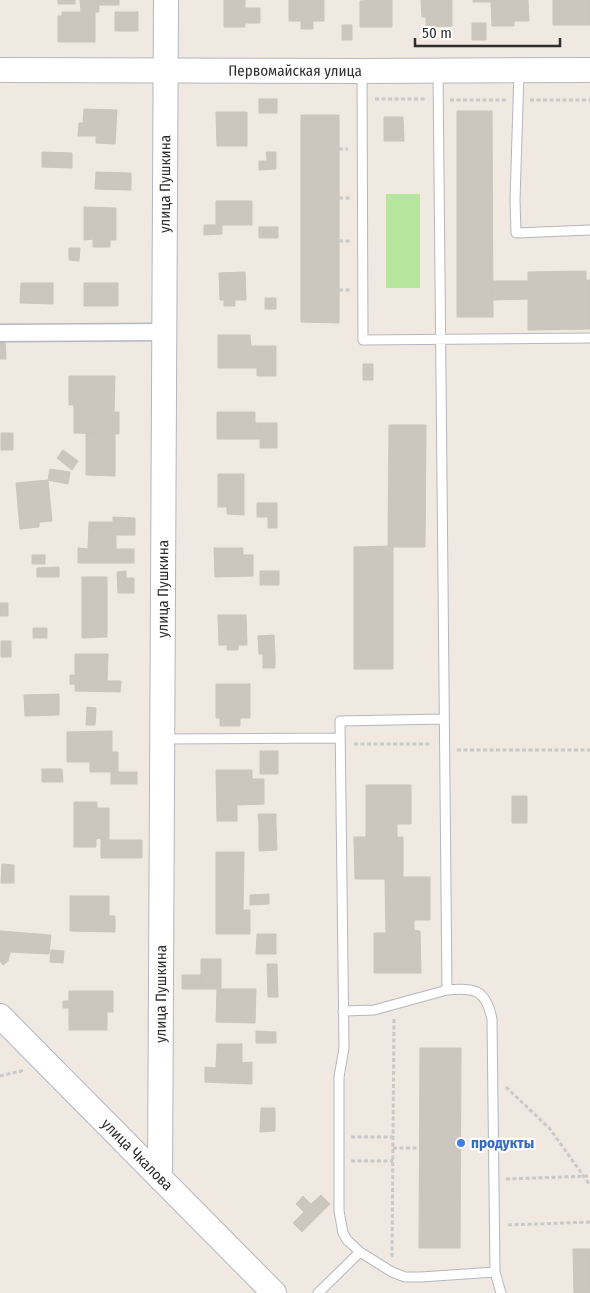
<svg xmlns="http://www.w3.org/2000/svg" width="590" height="1293" font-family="'Fira Sans Condensed',sans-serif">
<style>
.green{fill:#b6e59e}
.building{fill:#cbc7bf;stroke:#cbc5ba}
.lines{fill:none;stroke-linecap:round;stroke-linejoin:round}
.lane-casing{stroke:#b4b7c1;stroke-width:11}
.street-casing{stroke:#b4b7c1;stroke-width:19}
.secondary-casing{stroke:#b4b7c1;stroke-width:26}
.path{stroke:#c9c9c9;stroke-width:3;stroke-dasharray:4 2.5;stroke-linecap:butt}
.lane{stroke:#fff;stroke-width:9}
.street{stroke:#fff;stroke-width:16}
.secondary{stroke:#fff;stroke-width:24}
.shop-dot{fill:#3f7fe0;stroke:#fff;stroke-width:2}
.labels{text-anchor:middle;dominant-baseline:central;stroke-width:4.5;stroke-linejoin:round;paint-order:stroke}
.street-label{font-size:15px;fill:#2e2e2e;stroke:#fff}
.shop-label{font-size:15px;font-weight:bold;fill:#366cbe;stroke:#fff;text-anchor:start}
</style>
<rect width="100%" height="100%" fill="#efe9e1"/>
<path class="green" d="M386 194H420V288H386Z"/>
<path class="building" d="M58 0H75V4H58Z
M80 0H119V5H99V12H95V42H58V16H62V12H81Z
M224 0H245V8H260V23H245V27H224Z
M289 0H324V21H313V29H301V21H289Z
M375 0H392V27H360V1Z
M421 0H452V26L426 27V17H422Z
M473 0H491V2H473Z
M491 0H528L529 21H514V26H492Z
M553 0H590V25H553Z
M115 12H138V31H115Z
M472 23H486V40H472Z
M342 25H352V40H342Z
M259 99H277V113H259Z
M84 109 117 110 115 144 96 143V136H78L79 123H83Z
M457 111H492L493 317H457Z
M216 112H247V146H217Z
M301 115H339V323L301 322Z
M384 117H403L404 141H384Z
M42 152 72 153V168L42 167Z
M266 152H276V169L259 170V161H267Z
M96 172 131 173V190L95 189Z
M216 201H252V225H216Z
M84 207 116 208V240H110V247H93V239L84 240Z
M204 225H222V234L204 235Z
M259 227H278V238H259Z
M69 248H80L79 261 69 260Z
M586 271V280H590V329L528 330V299L492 300V281H528V272Z
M245 272 246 300H235V306H224V300H220L219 273Z
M21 283H53V304L20 303Z
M84 283H118V306H84Z
M265 298H276V309H265Z
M218 335H250L251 346H276V376H257V368H218Z
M0 341H5L6 359H0Z
M363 364H373V380H363Z
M69 376H115L114 412H119V434L74 433V405H69Z
M217 412H255V423H260L261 439H217Z
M260 423H277V448H260Z
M389 425H426L425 547H388Z
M1 433H13V450H1Z
M86 433 115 434V476L86 475Z
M63 450 78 461 72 470 57 458Z
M50 469 70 472 68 484 48 480Z
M218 474H244V515L227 514V507H218Z
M48 480 52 521 39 522V527L20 529 16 483Z
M257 503H277V517H257Z
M113 517 135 518V535H116V549H134V563H78V548L88 549 89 522H113Z
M268 517H277V528H268Z
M393 546V669H354V547Z
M214 548H243V555H253V576L215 577Z
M32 555H45V564H32Z
M59 567V577H37V568Z
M126 571V578H134V593H118L117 572Z
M260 571H279V585H260Z
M82 577H107V637L82 638Z
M0 603H8V616H0Z
M218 615H246L247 645H238V650H227V645H219Z
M33 628H47V638H33Z
M274 635 275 654H259L258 636Z
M1 641H11V657H1Z
M75 654H108L107 681H121L120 692 75 691V684H70V675H75Z
M263 654H275V668H263Z
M216 684H250V718H240V726H220V718H216Z
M59 694V715L25 716 24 695Z
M87 707 96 708 95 725H86Z
M112 731V752H118V772H90V762H67V732Z
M260 751H278V774H260Z
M42 769H62L63 782H42Z
M216 770H252V779H264V804L237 805V821H217Z
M111 772H137V784H111Z
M366 785H411V824H397V837H403V877H430V920H414V930L420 931 421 973H374V933H386L385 879H355L354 837H366Z
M512 796H527V823H512Z
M74 802H97V808H109V840H142V858H101V838L96 839V847H74Z
M258 814H276V824H259Z
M259 824H276L277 850 259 851Z
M216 852H244L243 910H250V934H216Z
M2 864 14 865V883H1Z
M269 894V904L250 905V895Z
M70 896H109V916H115V932L70 931Z
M0 931 51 935 49 954 10 952 8 961 3 965 0 961Z
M257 934H276V954H256Z
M51 950 64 951 63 963 50 962Z
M201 959H221V989H201Z
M267 964H277L278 997H268Z
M182 975H201V989H182Z
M217 989H256L255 1023 216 1022Z
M69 991H113V1012H107V1030H69V1008H63V1001H69Z
M256 1031 276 1032V1043H256Z
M217 1044H242V1063L252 1062V1084L205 1082V1067L216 1068Z
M420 1048H461L460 1248H419Z
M261 1108H275V1131L260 1132Z
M321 1195 330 1204 302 1232 293 1223 304 1212 296 1204 303 1196 311 1204Z
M573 1249H590V1293H574Z"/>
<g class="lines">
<defs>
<path id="lane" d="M519 72 515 200 516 233 590 230
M362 73 363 340 590 338
M444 719 340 721 344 1048 339 1077V1211L343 1233 347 1240 360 1252 392 1272 405 1277H421L495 1272
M163 739 340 738
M447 990C475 987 486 990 492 1019L495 1272 501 1293
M343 1011 374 1010 447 990 438 71
M318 1293 360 1252"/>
<path id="street" d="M0 333 164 332"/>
<g id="secondary">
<path id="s1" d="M0 70 362 71 590 70"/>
<path id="s2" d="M0 1016 274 1293"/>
<path id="s3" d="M160 1178 166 0"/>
</g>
</defs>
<use href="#lane" class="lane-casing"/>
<use href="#street" class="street-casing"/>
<use href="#secondary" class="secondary-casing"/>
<path class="path" d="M375 99H426
M450 100H506
M530 100H590
M339 149H348
M339 198H351
M339 241H351
M339 290H350
M354 744H432
M457 750H590
M0 1076 25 1070
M506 1087 550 1129 590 1185
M351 1137H393
M393 1148H419
M351 1161H393
M506 1179 590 1176
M508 1225 590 1222
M392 1257 394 1018"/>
<use href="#lane" class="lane"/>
<use href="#street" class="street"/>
<use href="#secondary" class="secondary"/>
</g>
<circle class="shop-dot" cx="461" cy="1143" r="5"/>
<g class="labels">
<g class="street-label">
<text stroke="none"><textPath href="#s1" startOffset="295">Первомайская улица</textPath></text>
<text stroke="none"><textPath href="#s3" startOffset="994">улица Пушкина</textPath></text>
<text stroke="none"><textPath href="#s3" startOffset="589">улица Пушкина</textPath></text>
<text stroke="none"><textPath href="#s3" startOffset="184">улица Пушкина</textPath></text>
<text stroke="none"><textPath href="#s2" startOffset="195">улица Чкалова</textPath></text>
</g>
<g class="shop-label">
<text x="471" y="1143">продукты</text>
</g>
</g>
<path d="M415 38v8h145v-8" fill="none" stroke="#2e2e2e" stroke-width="2.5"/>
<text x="422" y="38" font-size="15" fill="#2e2e2e" stroke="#ffffff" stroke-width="4" paint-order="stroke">50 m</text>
</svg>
